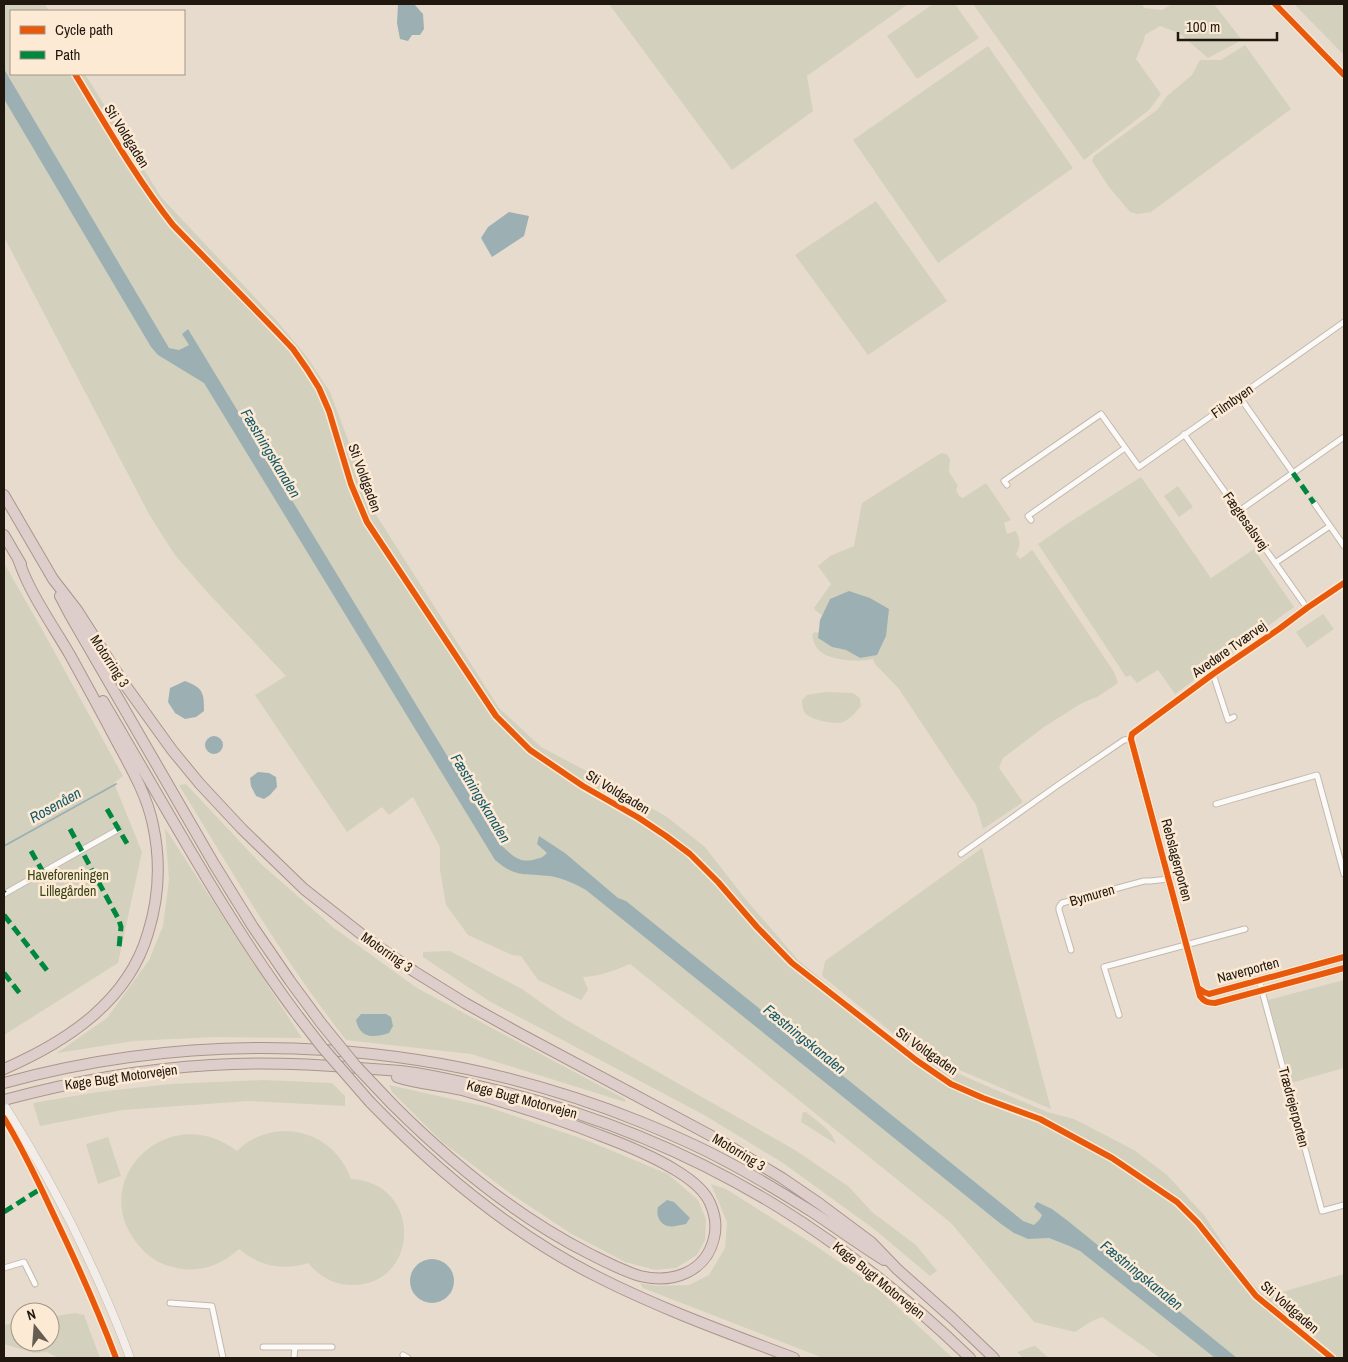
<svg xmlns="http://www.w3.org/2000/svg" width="1348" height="1362" font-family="'Archivo Narrow',sans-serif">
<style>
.green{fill:#d3d1bd}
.water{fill:#9cb0b4}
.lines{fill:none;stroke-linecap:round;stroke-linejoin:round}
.stream{stroke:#9cb0b4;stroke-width:2}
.street-casing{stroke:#c2b9ad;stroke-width:7}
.secondary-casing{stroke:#c2b9ad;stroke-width:9}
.highway-casing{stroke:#aa958d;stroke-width:12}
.street{stroke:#fbfaf8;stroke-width:5}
.secondary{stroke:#f3edea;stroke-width:8}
.highway{stroke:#dececb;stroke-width:10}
.highway-bridge-casing{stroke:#aa958d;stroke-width:12;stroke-linecap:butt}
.highway-bridge{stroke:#dececb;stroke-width:10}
.quiet{stroke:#00873e;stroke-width:5;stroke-dasharray:10 5;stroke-linecap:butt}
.cycleway-casing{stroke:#fcead5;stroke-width:9}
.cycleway{stroke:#e8590c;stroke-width:6}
.labels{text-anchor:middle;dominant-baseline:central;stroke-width:5;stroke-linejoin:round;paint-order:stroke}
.street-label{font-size:14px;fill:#20180f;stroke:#fcead5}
.park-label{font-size:14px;fill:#3a4415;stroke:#fcead5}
.water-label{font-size:15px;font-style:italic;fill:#155a6b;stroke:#fcead5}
</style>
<rect width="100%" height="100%" fill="#e7dbcd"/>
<path class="green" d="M4 4H45L49 11H11V74H85L161 197 277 321 307 357 330 392 359 469 366 499 499 708 541 747 596 776 667 817 705 847 743 896 798 960 913 1054 1047 1112 1074 1119 1134 1150 1167 1175 1204 1215 1238 1267 1265 1297 1344 1274V1358H1160L1102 1317 1092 1321 1075 1332 1034 1322 951 1223 630 964C614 971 600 976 583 977L588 990 581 1000 538 980 521 956 512 955 468 935 446 905 440 870V847L413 797 389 815 382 807 347 832 255 695 286 676 208 593 175 555 150 516 4 237Z
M609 4H908L807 76 813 111 732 170Z
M933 4H955L979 38 917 79 887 36Z
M973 4H1142L1144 8 1162 10 1172 4H1214L1242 40 1208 58 1179 33 1160 26 1145 35 1144 40 1136 59 1161 94 1149 110 1084 160Z
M1294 4H1344V55L1340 51Z
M1245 45 1291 109 1151 212 1138 214 1130 212 1109 187 1092 161 1094 156 1157 110 1167 96 1192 75 1200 60H1221Z
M988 46 1073 168 938 263 853 140Z
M876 201 947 301 868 355 795 255Z
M941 453 947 454 950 459 949 472 958 486 956 490 959 496 963 498 986 483 1011 520 1004 523 1007 534 1016 531C1020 540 1021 545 1016 554L1020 559 1032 550 1033 551 1114 672 1118 683 1097 697 1082 703 1044 727 1003 758 999 768 1023 802 983 829 976 805 899 689 875 664 873 659C864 661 855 661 846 660 828 657 815 655 812 634L815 632 819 633 818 638 832 647 846 650 860 658 830 599 822 615 816 611 814 608 831 584 818 566 830 556 854 546 862 503Z
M1141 477 1211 578 1254 549 1294 607 1175 694 1158 670 1137 683 1130 675 1126 677 1038 544 1067 524Z
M1178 486 1193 507 1179 517 1164 496Z
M4 563 44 633 123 776 114 783 142 852 118 963 4 1035Z
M1323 614 1334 629 1307 648 1296 632Z
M825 692 853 693 860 698 861 706C856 712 850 719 843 722 836 725 813 720 807 715 803 712 802 705 802 700L807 695Z
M186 784 260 863 334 928 417 988 625 1099V1102L471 1054 346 1040C283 960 232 872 179 785Z
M165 828 302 1038 213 1037 134 1041 57 1053 107 1018 149 960 163 926 169 880Z
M982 848 1051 1109 915 1051 822 976 825 961Z
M450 951 522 989 563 1018 795 1150 848 1186 872 1212 916 1245 937 1271 930 1276 874 1229 783 1163 704 1115 489 1001 423 957V952Z
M1344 980V1068L1291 1083 1268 1000Z
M263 1080 332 1083 345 1096V1106L249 1101 122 1110 40 1126 33 1103 98 1092 170 1084Z
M389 1085 488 1107 586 1140 668 1174 698 1200 706 1219 705 1240 697 1255 676 1268 655 1270 625 1262 570 1233 511 1194 442 1142 392 1092Z
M803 1112H806C817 1121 832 1130 836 1144L801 1122Z
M281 1131C313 1130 340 1148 351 1179 423 1182 421 1286 351 1285 334 1285 319 1276 308 1263 283 1271 259 1266 239 1249 222 1265 200 1273 177 1268 160 1265 146 1256 136 1242 87 1178 170 1099 237 1151 249 1139 263 1133 281 1131Z
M108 1137 121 1176 98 1184 86 1144Z
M711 1184 726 1189 816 1246 878 1289 953 1358H823L643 1288 640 1283 657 1286 689 1285 709 1275 725 1248 727 1222Z
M75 1313 84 1315 100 1358H58L47 1352 34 1353 4 1344V1325L20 1322V1342H50V1317Z
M1034 1346H1035L1049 1358H1023L1017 1352Z"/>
<path class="water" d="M398 4H414L423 14 424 29 420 35H412L408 41 400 39 397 23Z
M4 69 169 348 179 350 189 345 182 334 188 329 502 846C513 856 520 864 536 859 541 858 543 857 547 853L537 844 539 836 565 853 618 898 626 901 1012 1212 1023 1221 1034 1225 1040 1219 1042 1215 1034 1207 1037 1202 1052 1209 1068 1221 1237 1358H1215L1080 1251 1067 1245 1049 1238 1028 1239 1014 1233 1001 1224 586 890C575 884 563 878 550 876 525 873 516 878 495 860L204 383 158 355 151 347 4 99Z
M509 212 529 216 524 236 492 257 481 238 488 227Z
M849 591 870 598 889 609 886 636 877 655 860 658 846 650 832 647 818 638 820 620 830 599Z
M185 681C203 688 204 692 204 711L196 717 185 719 175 713 168 702 170 688Z
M205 745a9 9 0 1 1 18 0a9 9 0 1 1-18 0Z
M258 772 269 773 276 777 277 787 270 795 264 799 256 796 251 786 250 778Z
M361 1014H386L391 1017 393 1026 389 1033C374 1038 360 1039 356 1020Z
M667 1200 674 1202 690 1218 686 1224C675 1226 665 1230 659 1219 657 1214 657 1212 658 1207Z
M410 1281a22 22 0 1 1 44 0a22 22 0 1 1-44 0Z"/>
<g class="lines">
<path class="stream" d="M4 846 116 784"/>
<defs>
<path id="street" d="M1239 396 1293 473
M1184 434 1307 608
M1007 485 1004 481 1101 414 1139 467 1344 322
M1314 503 1344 546
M1239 511 1344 437
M1031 520 1028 516 1125 448
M1275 563 1330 526
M1213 674 1228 720 1234 717
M1216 804 1317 775 1344 874
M961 854 1058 785 1124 740 1131 739 1132 734 1213 674 1279 629 1307 608 1344 583
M4 894 119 829
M1071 950 1059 910V907L1062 903 1144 881H1150L1169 879
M1259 980 1322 1211 1344 1205
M1119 1015 1104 967 1245 929
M4 1268 24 1262 35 1284
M170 1303 212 1306 223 1358
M263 1347H332
M403 1355 408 1358
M294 1358 295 1347"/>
<path id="secondary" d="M1275 4 1344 75
M1131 739 1200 996C1204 1002 1208 1003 1215 1003L1344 968
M1198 988 1204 992 1209 994 1344 957
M4 1105C29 1144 51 1184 72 1225 93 1268 114 1313 130 1358"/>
<path id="highway" d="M4 495 53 579 77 610 123 682 172 750 200 784 242 829 304 889 370 941 415 972 465 1003 517 1032 719 1140 782 1178 820 1204 871 1242 897 1269 952 1318 994 1358
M4 535 21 564
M60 596 70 615 214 864 253 927 290 981 321 1023
M103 701C166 807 224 917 298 1016
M4 1069C66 1042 128 1002 148 933 159 898 161 862 153 825 147 795 131 768 117 742 102 713 86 684 70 655 56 631 40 608 28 583 24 575 21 567 18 559
M4 1083C214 1025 439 1040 641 1122 668 1133 696 1145 722 1159 753 1175 784 1194 814 1213 838 1229 860 1245 884 1260
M4 1100C71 1082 141 1069 211 1065 260 1062 310 1064 359 1068 373 1069 387 1070 401 1071 427 1074 453 1080 479 1086 585 1110 688 1151 780 1208 849 1251 912 1302 970 1358
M370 1102C437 1171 512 1234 598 1277 661 1309 728 1333 794 1358
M392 1104C451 1163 515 1216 590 1254 606 1262 623 1271 640 1276 673 1284 706 1272 714 1238 717 1226 715 1214 710 1203 704 1189 690 1179 677 1171 653 1156 626 1145 599 1135 554 1117 508 1103 462 1090 441 1085 417 1084 397 1077"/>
</defs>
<use href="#street" class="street-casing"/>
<use href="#secondary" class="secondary-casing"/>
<use href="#highway" class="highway-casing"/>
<use href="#street" class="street"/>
<use href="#secondary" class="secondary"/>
<use href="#highway" class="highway"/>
<defs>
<path id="highway-bridge" d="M298 1016 322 1047 370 1102
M321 1023 356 1066 392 1104"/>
</defs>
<use href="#highway-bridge" class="highway-bridge-casing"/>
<use href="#highway-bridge" class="highway-bridge"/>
<path class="quiet" d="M1293 473 1314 503
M107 809 129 847
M70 829 119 920 121 927 119 948
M31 851 43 872
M4 892 5 893
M4 915 49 973
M4 973 21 995
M4 1212 42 1188"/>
<defs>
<path id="cycleway" d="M1275 4 1344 75
M75 74C106 125 136 178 173 225L276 331 293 349 307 369 319 388 329 411 351 484 367 522 496 716 530 750 583 786 639 818 666 836 690 854 718 882 757 927 792 963 916 1060 951 1084 983 1098 1040 1119 1112 1158 1177 1202 1198 1223 1256 1296 1332 1358
M1344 583 1307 608 1279 629 1213 674 1132 734 1131 739 1200 996C1204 1002 1208 1003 1215 1003L1344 968
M1198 988 1204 992 1209 994 1344 957
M4 1118C25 1152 41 1188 58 1224 79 1268 99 1313 116 1358"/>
</defs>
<use href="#cycleway" class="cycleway-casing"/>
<use href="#cycleway" class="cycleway"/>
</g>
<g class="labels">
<g class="street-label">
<text transform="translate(127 136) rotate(58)">Sti Voldgaden</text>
<text transform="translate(1232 401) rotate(-35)">Filmbyen</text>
<text transform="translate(365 478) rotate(70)">Sti Voldgaden</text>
<text transform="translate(1246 521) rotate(55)">Fægtesalsvej</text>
<text transform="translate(1229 649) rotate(-35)">Avedøre Tværvej</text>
<text transform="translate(110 661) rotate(57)">Motorring 3</text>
<text transform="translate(618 792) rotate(31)">Sti Voldgaden</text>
<text transform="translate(1177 860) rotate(75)">Rebslagerporten</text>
<text transform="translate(1092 895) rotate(-16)">Bymuren</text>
<text transform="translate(387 952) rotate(35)">Motorring 3</text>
<text transform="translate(1248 970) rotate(-15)">Naverporten</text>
<text transform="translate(927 1051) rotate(35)">Sti Voldgaden</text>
<text transform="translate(121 1077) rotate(-8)">Køge Bugt Motorvejen</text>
<text transform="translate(522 1099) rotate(15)">Køge Bugt Motorvejen</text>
<text transform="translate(1294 1107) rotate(75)">Trædrejerporten</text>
<text transform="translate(739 1152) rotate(31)">Motorring 3</text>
<text transform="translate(879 1280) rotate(39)">Køge Bugt Motorvejen</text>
<text transform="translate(1290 1307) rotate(41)">Sti Voldgaden</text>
</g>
<g class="park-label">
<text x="68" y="875">Haveforeningen<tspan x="68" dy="16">Lillegården</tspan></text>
</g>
<g class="water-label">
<text transform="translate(271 453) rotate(59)">Fæstningskanalen</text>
<text transform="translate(481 798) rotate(59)">Fæstningskanalen</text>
<text transform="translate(55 805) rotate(-29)">Rosenåen</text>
<text transform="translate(805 1039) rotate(39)">Fæstningskanalen</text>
<text transform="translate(1142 1275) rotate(39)">Fæstningskanalen</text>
</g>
</g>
<rect width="1348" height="1362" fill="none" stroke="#20180f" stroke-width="10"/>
<rect x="10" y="10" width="175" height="65" fill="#fcead5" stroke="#a49686"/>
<rect x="20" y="26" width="25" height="8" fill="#e8590c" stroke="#a49686"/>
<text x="55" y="35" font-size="15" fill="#20180f">Cycle path</text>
<rect x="20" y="51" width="25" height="8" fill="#00873e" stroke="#a49686"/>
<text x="55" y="60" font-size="15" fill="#20180f">Path</text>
<g transform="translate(35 1327) rotate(343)"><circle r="24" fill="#fcead5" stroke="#a49686"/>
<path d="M0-4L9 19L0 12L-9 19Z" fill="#665c52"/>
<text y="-8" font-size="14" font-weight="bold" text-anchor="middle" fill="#20180f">N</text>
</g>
<path d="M1178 32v8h99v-8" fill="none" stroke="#20180f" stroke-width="2.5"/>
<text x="1186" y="32" font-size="15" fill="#20180f" stroke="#fcead5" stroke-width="4" paint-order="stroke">100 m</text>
</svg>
